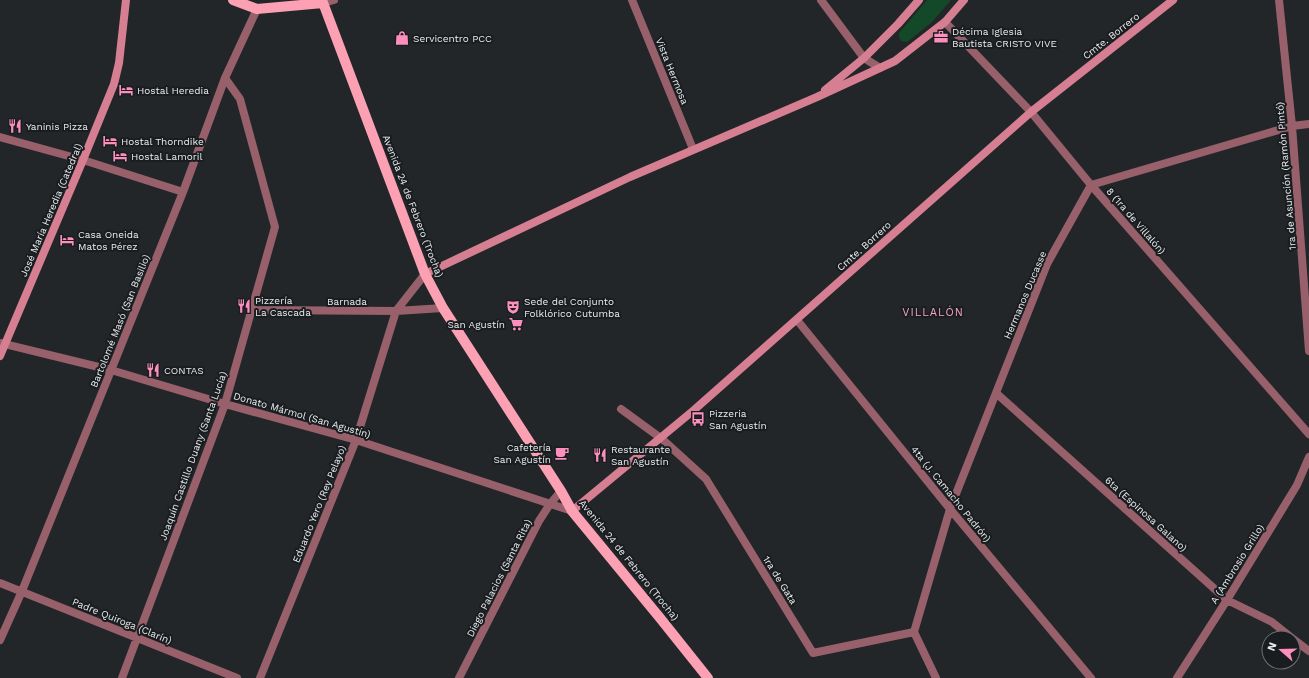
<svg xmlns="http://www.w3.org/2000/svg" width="1309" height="678" font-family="'Work Sans',sans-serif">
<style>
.green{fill:#134829}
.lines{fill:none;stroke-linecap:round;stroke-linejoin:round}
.street{stroke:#97606b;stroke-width:8}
.secondary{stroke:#d77f92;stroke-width:8}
.primary{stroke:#fca0b4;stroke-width:10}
.labels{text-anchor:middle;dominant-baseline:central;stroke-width:4;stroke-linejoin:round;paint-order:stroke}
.poi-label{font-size:10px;fill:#eaecee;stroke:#191d20;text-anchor:start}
.street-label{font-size:10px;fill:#eaecee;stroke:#191d20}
.neighbourhood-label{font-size:11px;letter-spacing:1px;fill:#f4a5c4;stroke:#191d20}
</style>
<rect width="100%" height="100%" fill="#232629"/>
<path class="green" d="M927 0H951L932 22 907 42 901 41 899 37V33Z"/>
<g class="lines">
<path class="street" d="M632 0 693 149
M821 0 864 58 880 68
M1279 0 1292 126 1309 351
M323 3 334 0
M945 22 1031 112 1091 185 1309 434
M0 137 83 160 183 192
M252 310 396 311 443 308
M797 320 950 509 1091 678
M0 343 111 370 225 404 356 440 572 511
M996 393 1227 600 1272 622 1292 638
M621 409 662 439 706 479 813 653 914 632 936 678
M0 583 237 678
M914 632 950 509 1047 264 1091 185 1292 126 1309 124
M1293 639 1309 651
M0 640 22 591 183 192 225 78 257 9
M122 678 225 404 275 227 240 99 225 78
M260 678 356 440 396 311 425 274
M459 678 539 521 550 504 561 491
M1177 678 1227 600 1297 485 1309 457"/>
<path class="secondary" d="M825 90 864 58 898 24 919 0
M425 274 630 177 817 97 895 61 945 22 964 0
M0 356 83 160 114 84 119 63 126 0
M572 511 694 410 1031 112 1173 0"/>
<path class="primary" d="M233 0 257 9 323 3
M322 0 425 274 443 308 561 491 572 511 660 618 708 678"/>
</g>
<defs>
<symbol id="office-bare" viewBox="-9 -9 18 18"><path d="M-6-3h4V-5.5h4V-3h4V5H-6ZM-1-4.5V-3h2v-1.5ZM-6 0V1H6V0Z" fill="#fe8ebc" stroke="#191d20" stroke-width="2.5" paint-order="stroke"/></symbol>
<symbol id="shop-bare" viewBox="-9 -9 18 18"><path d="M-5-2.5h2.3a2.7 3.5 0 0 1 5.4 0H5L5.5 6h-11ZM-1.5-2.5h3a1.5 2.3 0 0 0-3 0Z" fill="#fe8ebc" stroke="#191d20" stroke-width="2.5" paint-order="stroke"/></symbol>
<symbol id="hotel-bare" viewBox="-9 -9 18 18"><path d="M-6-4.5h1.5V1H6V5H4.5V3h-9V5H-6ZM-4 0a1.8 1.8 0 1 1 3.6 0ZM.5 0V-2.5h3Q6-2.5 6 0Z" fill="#fe8ebc" stroke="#191d20" stroke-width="2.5" paint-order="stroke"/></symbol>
<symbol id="restaurant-bare" viewBox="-9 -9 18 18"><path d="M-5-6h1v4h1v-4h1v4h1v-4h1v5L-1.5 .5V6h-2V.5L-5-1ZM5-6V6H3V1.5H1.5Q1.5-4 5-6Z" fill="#fe8ebc" stroke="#191d20" stroke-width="2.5" paint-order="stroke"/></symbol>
<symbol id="theatre-bare" viewBox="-9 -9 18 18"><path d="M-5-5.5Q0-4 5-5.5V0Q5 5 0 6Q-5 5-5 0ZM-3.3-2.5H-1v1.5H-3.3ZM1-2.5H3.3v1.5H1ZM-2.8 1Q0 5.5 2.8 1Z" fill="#fe8ebc" stroke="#191d20" stroke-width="2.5" paint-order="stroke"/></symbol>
<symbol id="supermarket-bare" viewBox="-9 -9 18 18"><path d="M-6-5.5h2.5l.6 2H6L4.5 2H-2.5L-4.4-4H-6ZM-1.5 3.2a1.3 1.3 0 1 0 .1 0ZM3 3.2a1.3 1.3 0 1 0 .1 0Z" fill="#fe8ebc" stroke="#191d20" stroke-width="2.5" paint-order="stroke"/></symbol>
<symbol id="bus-bare" viewBox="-9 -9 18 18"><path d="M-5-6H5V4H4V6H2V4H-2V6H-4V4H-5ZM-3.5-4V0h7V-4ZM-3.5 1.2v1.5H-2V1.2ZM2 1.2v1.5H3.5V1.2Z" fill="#fe8ebc" stroke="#191d20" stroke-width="2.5" paint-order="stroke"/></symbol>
<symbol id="cafe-bare" viewBox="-9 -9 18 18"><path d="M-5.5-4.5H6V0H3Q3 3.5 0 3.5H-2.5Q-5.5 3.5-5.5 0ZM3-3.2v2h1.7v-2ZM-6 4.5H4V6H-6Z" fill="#fe8ebc" stroke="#191d20" stroke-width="2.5" paint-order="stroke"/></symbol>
</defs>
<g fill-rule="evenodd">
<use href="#office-bare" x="931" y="27" width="20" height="20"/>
<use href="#shop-bare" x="392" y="28" width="20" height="20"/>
<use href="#hotel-bare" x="116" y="80" width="20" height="20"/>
<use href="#restaurant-bare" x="5" y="116" width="20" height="20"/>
<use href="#hotel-bare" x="100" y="131" width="20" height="20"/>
<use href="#hotel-bare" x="110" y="146" width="20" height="20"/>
<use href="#hotel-bare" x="57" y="230" width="20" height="20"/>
<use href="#restaurant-bare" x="234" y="296" width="20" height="20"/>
<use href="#theatre-bare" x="503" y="297" width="20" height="20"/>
<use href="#supermarket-bare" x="506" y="314" width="20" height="20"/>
<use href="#restaurant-bare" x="143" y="360" width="20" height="20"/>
<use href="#bus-bare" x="688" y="409" width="20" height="20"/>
<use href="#cafe-bare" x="552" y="443" width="20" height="20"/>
<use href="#restaurant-bare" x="590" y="445" width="20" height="20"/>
</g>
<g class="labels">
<g class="poi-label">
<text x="952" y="31">Décima Iglesia<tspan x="952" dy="12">Bautista CRISTO VIVE</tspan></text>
<text x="413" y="38">Servicentro PCC</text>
<text x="137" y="90">Hostal Heredia</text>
<text x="26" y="126">Yaninis Pizza</text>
<text x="121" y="141">Hostal Thorndike</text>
<text x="131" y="156">Hostal Lamoril</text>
<text x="78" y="234">Casa Oneida<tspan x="78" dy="12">Matos Pérez</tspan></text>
<text x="255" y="300">Pizzería<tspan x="255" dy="12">La Cascada</tspan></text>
<text x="524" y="301">Sede del Conjunto<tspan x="524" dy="12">Folklórico Cutumba</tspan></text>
<text x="505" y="324" text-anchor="end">San Agustín</text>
<text x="164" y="370">CONTAS</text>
<text x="709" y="413">Pizzeria<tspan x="709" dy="12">San Agustín</tspan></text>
<text x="551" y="447" text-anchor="end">Cafetería<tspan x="551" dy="12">San Agustín</tspan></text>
<text x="611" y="449">Restaurante<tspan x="611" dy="12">San Agustín</tspan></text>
</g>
<g class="street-label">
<text transform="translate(1111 36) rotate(-38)">Cmte. Borrero</text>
<text transform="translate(672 71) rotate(68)">Vista Hermosa</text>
<text transform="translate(1286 176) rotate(-95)">1ra de Asunción (Ramón Pintó)</text>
<text transform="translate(413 206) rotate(69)">Avenida 24 de Febrero (Trocha)</text>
<text transform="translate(51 210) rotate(-67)">José María Heredia (Catedral)</text>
<text transform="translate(1136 221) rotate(49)">8 (1ra de Villalón)</text>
<text transform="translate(864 246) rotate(-42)">Cmte. Borrero</text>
<text transform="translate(1025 295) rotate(-67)">Hermanos Ducasse</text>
<text x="347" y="301">Barnada</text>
<text transform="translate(120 321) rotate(-68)">Bartolomé Masó (San Basilio)</text>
<text transform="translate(302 415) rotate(16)">Donato Mármol (San Agustín)</text>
<text transform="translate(193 456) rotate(-70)">Joaquín Castillo Duany (Santa Lucía)</text>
<text transform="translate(951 494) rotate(51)">4ta (J. Camacho Padrón)</text>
<text transform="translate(319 504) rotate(-68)">Eduardo Yero (Rey Pelayo)</text>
<text transform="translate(1146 514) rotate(42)">6ta (Espinosa Galano)</text>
<text transform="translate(629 560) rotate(51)">Avenida 24 de Febrero (Trocha)</text>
<text transform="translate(1237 564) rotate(-58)">A (Ambrosio Grillo)</text>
<text transform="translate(499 578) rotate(-63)">Diego Palacios (Santa Rita)</text>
<text transform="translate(780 580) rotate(58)">1ra de Gata</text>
<text transform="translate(122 621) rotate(22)">Padre Quiroga (Clarín)</text>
</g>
<g class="neighbourhood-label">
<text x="933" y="312">VILLALÓN</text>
</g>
</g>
<g transform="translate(1281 650) rotate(290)"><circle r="19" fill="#191d20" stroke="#6d7072"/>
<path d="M0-3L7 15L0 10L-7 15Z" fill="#fe8ebc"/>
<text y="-6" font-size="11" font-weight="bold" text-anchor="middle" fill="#eaecee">N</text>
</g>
</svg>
